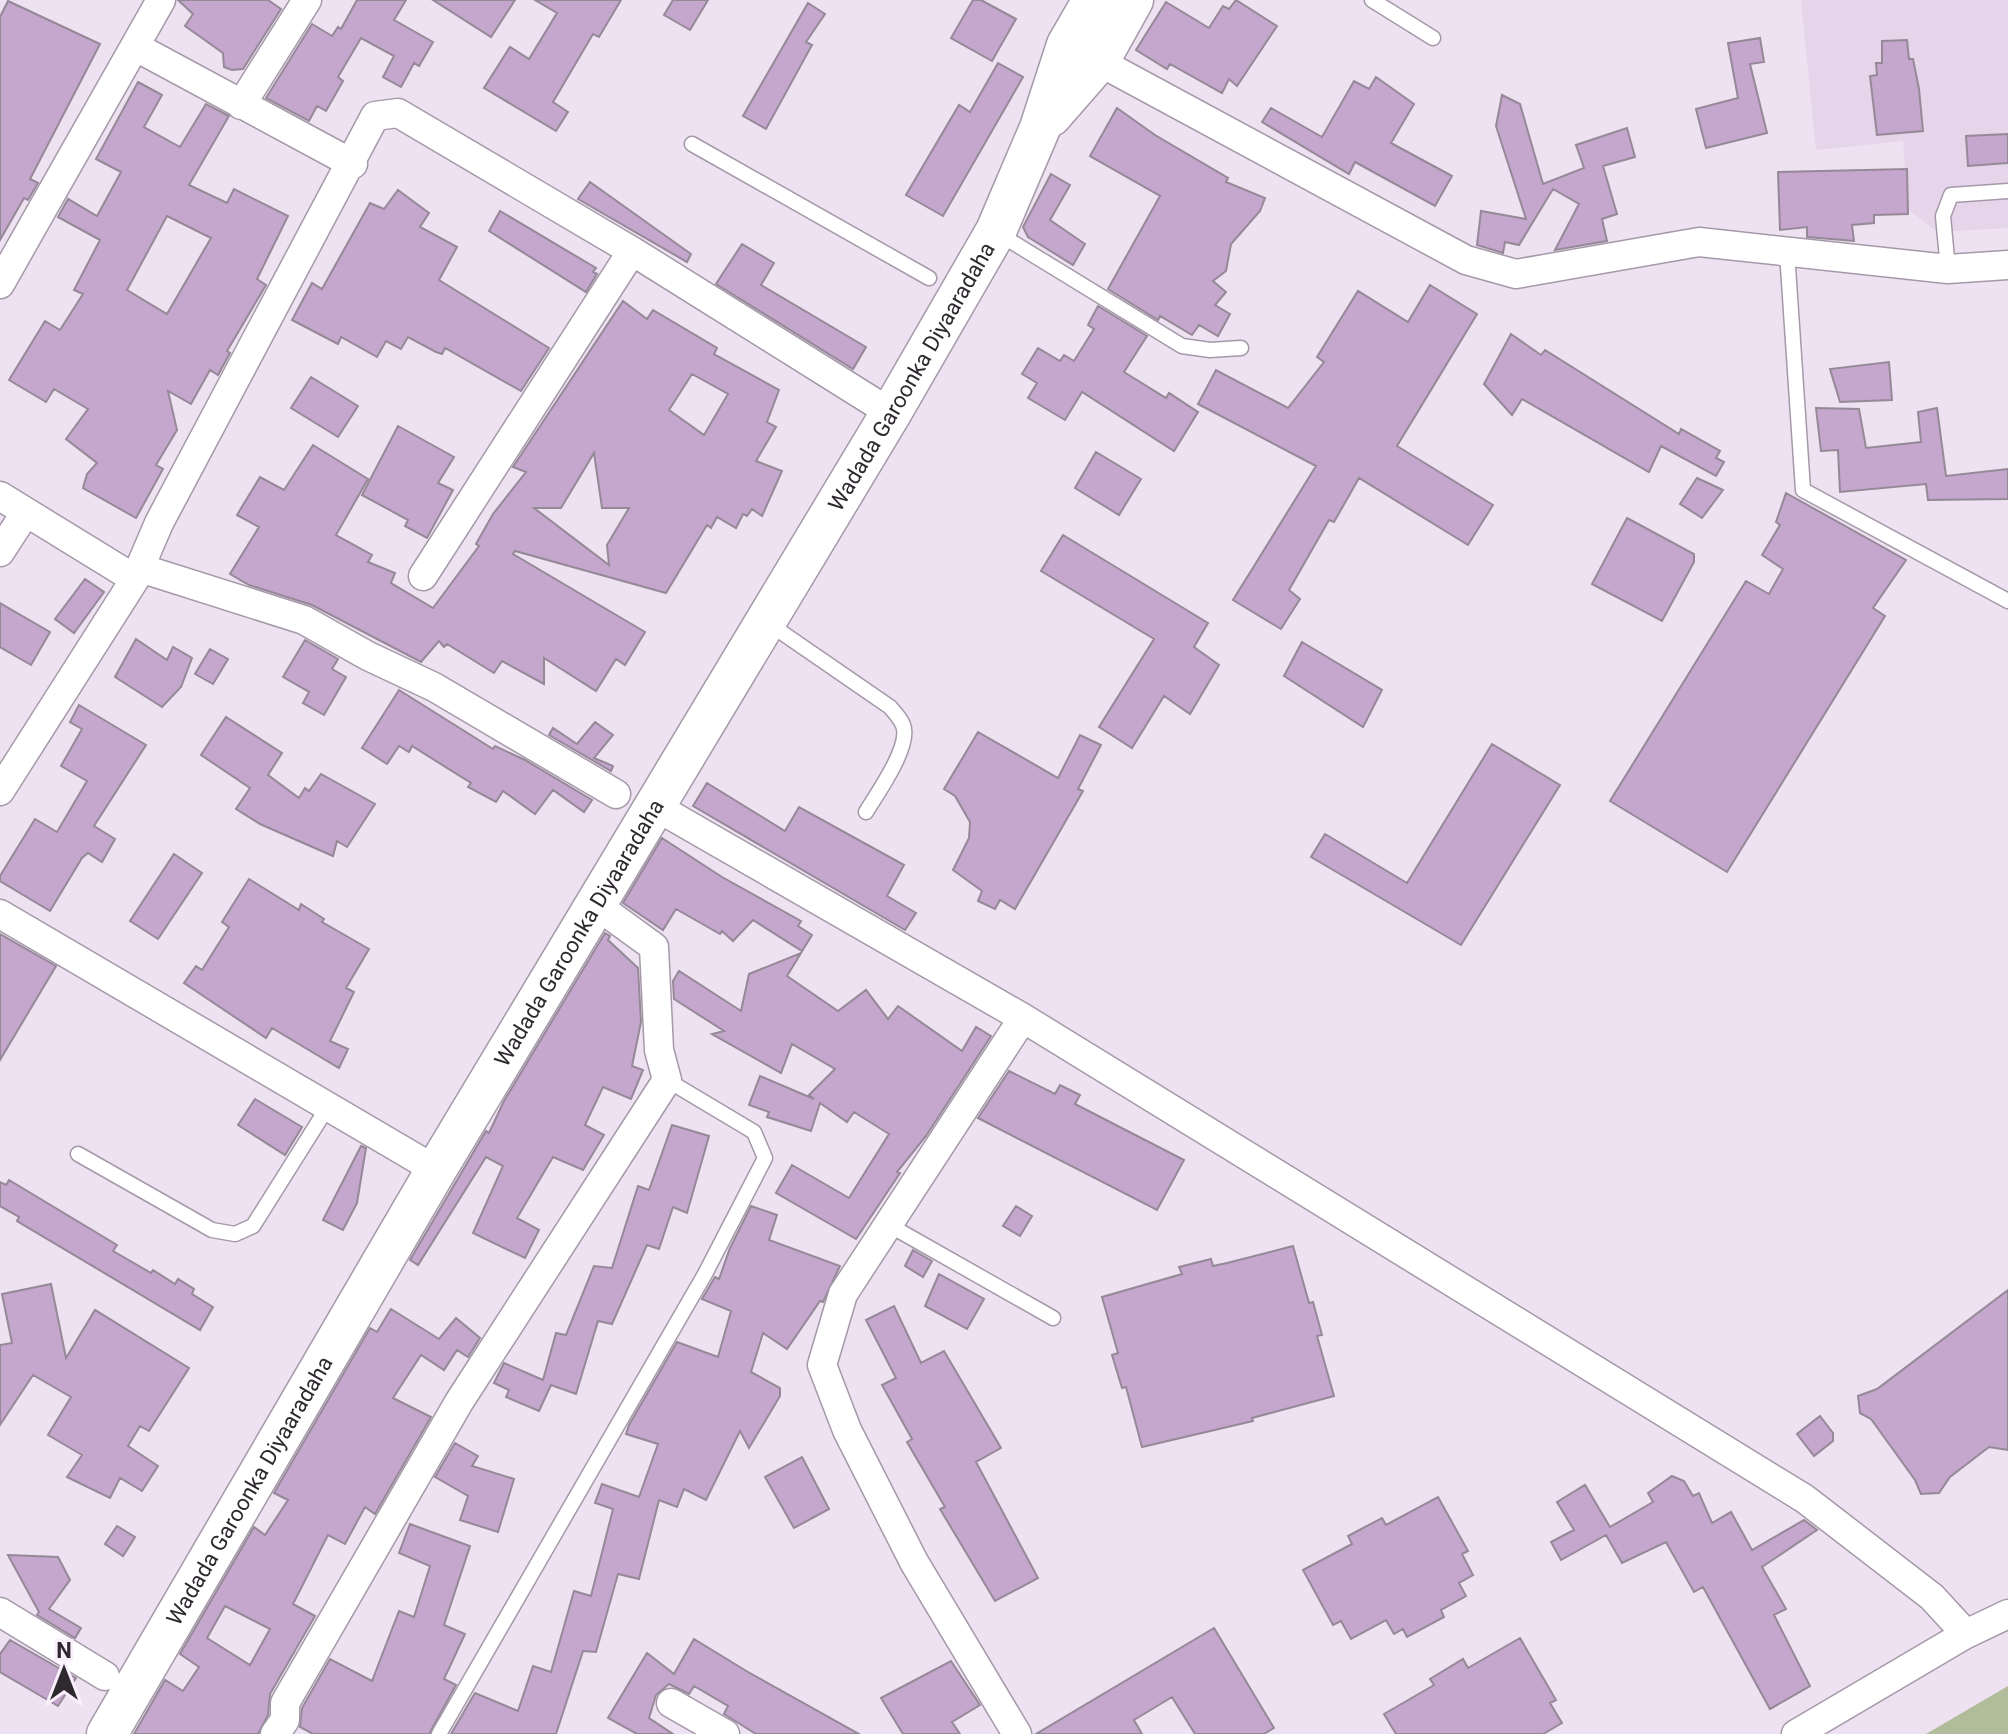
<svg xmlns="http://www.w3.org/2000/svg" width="2008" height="1734" font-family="Roboto,sans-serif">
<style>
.built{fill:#e6d4ea}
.green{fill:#b1bc9b}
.building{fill:#c5a6cd;stroke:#958998;stroke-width:2;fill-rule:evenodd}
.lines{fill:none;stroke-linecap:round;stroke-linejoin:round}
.service-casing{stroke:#a599a9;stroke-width:17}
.minor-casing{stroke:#a599a9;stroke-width:31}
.secondary-casing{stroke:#a599a9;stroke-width:43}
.service{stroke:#fff;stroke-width:14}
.minor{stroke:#fff;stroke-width:28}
.secondary{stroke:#fff;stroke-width:40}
.labels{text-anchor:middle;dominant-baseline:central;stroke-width:7;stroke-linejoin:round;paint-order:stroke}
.street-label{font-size:22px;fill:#2e292f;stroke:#faeffd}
</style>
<rect width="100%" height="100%" fill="#eee1f2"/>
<path class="built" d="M1801 0H2008V228L1937 232 1908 209 1903 141 1816 150Z"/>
<path class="green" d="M2008 1686V1734H1926Z"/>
<path class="building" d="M178 0H268L281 9 243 69 232 70 224 67 223 53 185 26 193 14Z
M357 0H406L394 20 433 42 419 66 414 63 401 87 383 77 394 56 361 38 338 77 343 81 326 111 317 106 309 121 266 98 312 24 332 36 338 27 341 29Z
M433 0H515L491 37Z
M535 0H621L599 37 593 34 553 102 568 112 556 131 484 88 510 47 529 59 557 13Z
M673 0H708L690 30 664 15Z
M973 0H981L1016 19 992 61 951 38Z
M1236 0 1277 26 1237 86 1229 79 1222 93 1170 64 1167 69 1136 50 1166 2 1209 28 1223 6 1229 9Z
M8 1 100 44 30 179 38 183 28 200 24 198 0 240V17Z
M808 3 825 14 806 42 812 45 766 129 743 116Z
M1760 38 1764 62 1750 64 1767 133 1706 148 1696 109 1738 98 1728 43Z
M1907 40 1909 59H1913L1919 89 1923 131 1877 135 1870 76 1877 75 1876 63H1882V41Z
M998 63 1023 77 943 216 906 195 959 105 970 112Z
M1376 77 1414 104 1391 143 1452 176 1435 206 1355 162 1349 174 1262 122 1271 108 1322 137 1354 81 1369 89Z
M138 82 162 95 144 127 180 147 206 104 229 116 189 185 227 203 234 189 288 216 257 279 266 285 227 351 230 353 218 375 210 370 191 404 168 391 177 430 156 465 163 469 136 518 83 488 87 474 97 463 66 439 88 409 54 389 46 402 9 380 45 321 60 330 83 294 74 290 100 240 58 217 68 199 97 216 121 172 96 159ZM167 216 211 238 167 314 127 290Z
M1502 95 1520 104 1543 184 1584 168 1576 145 1627 128 1635 157 1603 166 1617 214 1602 219 1607 241 1555 250 1579 204 1553 189 1519 245 1505 242 1503 253 1477 245 1481 211 1526 219 1496 126Z
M1117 108 1155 135 1228 178 1226 182 1265 198 1260 211 1231 244 1226 271 1213 281 1226 292 1215 305 1230 314 1218 336 1199 325 1192 335 1160 316 1158 320 1108 289 1160 196 1090 156Z
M2008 134V163L1968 166 1966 136Z
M1907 169 1908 214 1874 215V223L1852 225 1854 241 1807 237V227L1780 230 1778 172Z
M1051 174 1070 185 1050 220 1085 244 1073 265 1028 237 1023 227Z
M590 182 691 254 687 262 578 199Z
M398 190 429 213 420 227 457 247 439 280 549 348 521 391 445 348 442 354 436 352 408 337 401 349 386 341 377 357 341 337 338 344 292 320 312 283 322 289 370 203 384 209Z
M500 211 596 268 593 272 597 274 586 292 489 231Z
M742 244 774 263 761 285 866 347 853 369 716 284Z
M1430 285 1477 314 1397 446 1493 505 1468 545 1359 478 1334 522 1329 520 1289 590 1300 599 1281 629 1233 600 1316 466 1198 404 1216 370 1288 408 1324 362 1317 357 1358 291 1408 322Z
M623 301 647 319 653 310 717 348 714 354 779 390 767 422 776 427 756 461 782 471 762 516 752 509 747 516 743 514 736 528 717 517 711 528 707 525 666 593 515 551 513 554 645 632 625 665 616 659 596 691 544 658V684L502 661 494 673 447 644 444 647 439 641 421 662 312 605 249 585 230 574 259 527 237 515 260 477 284 490 313 445 368 479 336 535 372 555 368 562 395 573 391 583 433 608 479 546 476 544 493 514 526 472 513 467ZM692 374 728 394 704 435 669 410ZM594 453 602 508H629L607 545 609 565 534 508H561Z
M1098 306 1147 336 1124 372 1166 398 1169 393 1198 412 1174 451 1082 392 1065 420 1028 398 1037 383 1022 374 1038 348 1060 361 1064 355 1074 361 1094 329 1088 325Z
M1511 334 1541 355 1545 350 1679 434 1681 429 1720 451 1716 458 1724 462 1716 476 1661 446 1649 472 1522 399 1512 415 1484 384Z
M1889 362 1892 400 1840 402 1830 369Z
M311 377 358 406 338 437 291 408Z
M1816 408 1859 409 1866 448 1921 442 1918 412 1937 408 1946 476 2008 469V499L1928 500 1926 484 1840 492 1838 450 1821 451Z
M398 426 454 457 438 483 453 490 427 538 405 526 408 520 362 495Z
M1096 452 1141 479 1119 515 1075 488Z
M1697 478 1723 490 1702 518 1680 504Z
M1786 493 1906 560 1873 608 1885 616 1727 872 1610 801 1746 581 1769 594 1783 569 1762 555 1780 525 1776 522Z
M1627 518 1694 554V562L1662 621 1592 584Z
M1063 535 1208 623 1194 647 1219 665 1190 714 1164 696 1132 748 1099 727 1154 639 1041 571Z
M85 579 104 592 74 633 55 619Z
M0 603 50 632 31 665 0 647Z
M136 639 167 660 173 647 192 658 181 687 162 707 115 677Z
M305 640 338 659 332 669 346 677 324 715 303 703 309 692 283 677Z
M1302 642 1382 690 1363 727 1284 676Z
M210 649 228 659 213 684 195 674Z
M399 690 493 749 495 746 525 760 592 800 584 812 553 790 535 814 503 791 496 802 468 787 471 783 412 746 409 752 399 746 387 764 362 748Z
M79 705 146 745 94 826 115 839 102 862 88 853 82 858 50 911 0 881V876L35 819 57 832 87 781 61 766 82 729 70 722Z
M226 717 282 753 268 775 299 798 305 788 309 791 321 774 375 804 347 847 337 841 333 856 260 824 236 809 250 788 201 755Z
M595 722 613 735 594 758 613 766 611 771 549 735 553 728 577 744Z
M978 732 1058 778 1080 735 1101 745 1078 789 1083 791 1015 909 1000 900 995 909 978 901 982 891 953 870 969 838 970 822 955 796 944 789Z
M1492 744 1560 785 1461 945 1311 857 1325 834 1407 883Z
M707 783 785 831 799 807 904 865 887 896 916 913 905 930 693 806Z
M662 838 722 877 801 921 798 926 812 935 802 951 753 920 733 941 722 931 720 934 676 909 663 930 623 903Z
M174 854 202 873 158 939 130 921Z
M249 879 299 910 301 904 324 919 322 922 369 949 346 988 354 992 330 1041 348 1049 339 1068 272 1028 266 1038 184 983 196 966 202 970 229 927 222 922Z
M605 933 610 936 608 940 638 968 641 1022 632 1066 643 1070 631 1099 603 1087 585 1125 604 1135 583 1170 553 1157 517 1218 539 1230 525 1258 473 1233 503 1166 486 1157 418 1265 410 1260 486 1131 489 1133 504 1101Z
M0 934 56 966 0 1060Z
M801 953 787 976 838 1011 866 990 888 1019 898 1006 962 1051 976 1027 991 1036 926 1136 897 1172 900 1173 856 1239 776 1193 792 1165 849 1198 889 1134 854 1112 847 1122 820 1103 811 1131 767 1117 769 1112 749 1105 760 1076 814 1099 809 1095 835 1069 792 1044 781 1073 712 1034 724 1031 674 999 673 981 679 971 741 1011 749 974Z
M1009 1071 1055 1094 1060 1085 1080 1095 1075 1104 1184 1160 1157 1210 978 1118Z
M255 1099 302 1127 285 1155 238 1125Z
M672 1125 709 1136 687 1213 673 1207 659 1249 647 1245 612 1324 598 1321 576 1394 551 1385 539 1411 506 1397 509 1390 494 1383 504 1363 543 1380 556 1333 566 1335 594 1266 612 1268 638 1186 649 1190Z
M361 1146 366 1148 357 1203 343 1230 323 1220Z
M9 1180 117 1245 113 1251 151 1273 153 1270 175 1284 178 1279 194 1289 192 1294 213 1307 200 1330 17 1221 19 1217 0 1206V1182L6 1185Z
M751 1206 777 1215 769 1240 840 1266 823 1302 820 1301 787 1349 763 1333 751 1372 780 1388V1396L749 1448 740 1431 706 1500 684 1489 677 1507 659 1500 639 1579 618 1574 596 1652 583 1651 556 1734H451L475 1693 518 1711 533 1666 551 1672 574 1591 591 1596 613 1509 595 1503 602 1484 639 1497 658 1444 626 1434 629 1425 677 1342 718 1357 731 1311 702 1299 715 1277 719 1279 730 1248Z
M1016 1206 1032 1216 1020 1236 1003 1226Z
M1293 1246 1309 1303 1313 1302 1322 1335 1317 1336 1334 1396 1252 1418 1253 1421 1142 1447 1126 1387 1122 1388 1112 1355 1118 1353 1102 1297 1182 1274 1179 1267 1211 1259 1213 1266 1227 1263Z
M913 1250 932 1261 923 1277 905 1266Z
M939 1274 984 1299 967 1329 925 1306Z
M51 1284 66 1358 95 1310 189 1368 149 1431 140 1426 128 1446 158 1466 142 1491 120 1478 110 1498 67 1477 82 1455 48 1435 71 1397 33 1375 0 1425V1345L12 1343 2 1294Z
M2008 1290V1450L1989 1447 1950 1477 1939 1493 1921 1494 1915 1480 1871 1419 1860 1413 1858 1396 1877 1389Z
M894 1306 921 1363 944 1351 1001 1448 976 1462 1038 1578 995 1601 940 1509 945 1507 907 1442 912 1439 882 1385 896 1378 866 1320Z
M391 1309 439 1339 456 1318 480 1338 468 1357 457 1350 444 1370 421 1355 393 1398 431 1417 375 1514 365 1507 345 1544 328 1535 293 1604 315 1616 270 1694 268 1715 258 1734H134L165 1680 183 1691 199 1667 180 1654 254 1527 265 1535 288 1500 274 1493 370 1328 377 1332ZM225 1606 270 1629 250 1665 207 1638Z
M1820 1416 1833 1433V1441L1814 1456 1797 1434Z
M455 1443 478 1456 472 1466 514 1479 498 1532 460 1520 468 1496 435 1477Z
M802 1457 829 1509 794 1528 765 1477Z
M1672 1476 1684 1481 1693 1496 1699 1493 1712 1523 1731 1512 1752 1550 1804 1520 1817 1530 1762 1567 1786 1609 1774 1615 1810 1686 1770 1709 1703 1587 1694 1592 1666 1542 1622 1563 1606 1535 1561 1560 1551 1542 1574 1530 1557 1502 1585 1485 1610 1527 1653 1502 1648 1493Z
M1438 1497 1468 1551 1462 1554 1473 1575 1459 1583 1466 1596 1441 1610 1444 1617 1407 1637 1403 1629 1394 1634 1386 1620 1351 1639 1341 1621 1333 1625 1303 1570 1352 1544 1348 1536 1382 1518 1386 1525Z
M410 1524 470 1546 444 1625 465 1634 444 1679 456 1685 429 1734H313L300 1727 302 1708 330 1659 372 1681 399 1611 414 1617 430 1566 399 1553Z
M117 1526 135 1537 123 1556 105 1544Z
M8 1555 58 1557 70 1580 49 1609 81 1628 75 1638 37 1615 39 1612Z
M1214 1628 1274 1728 1264 1734H1195L1172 1697 1134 1720 1142 1734H1036Z
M1520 1638 1556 1700 1550 1703 1562 1723 1543 1734H1396L1384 1714 1434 1685 1430 1679 1463 1659 1468 1668Z
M694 1639 748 1672 859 1734H756L724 1714 728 1706 694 1686 689 1694 669 1684 656 1695 649 1718 673 1734H637L608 1718 647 1653 674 1674Z
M10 1640 76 1678 58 1706 0 1672V1654Z
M951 1661 980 1705 952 1722 960 1734H903L881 1698Z"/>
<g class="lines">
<defs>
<path id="service" d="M1372 0 1433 38
M692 144 929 278
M999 234 1182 346 1210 350 1241 348
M1787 252 1803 490 2008 601
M1948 269 1943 216 1951 195 2008 191
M768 623 890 707C895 713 903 721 904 729 908 750 877 794 866 812
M78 1154 212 1230 235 1234 253 1226 329 1105
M889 1225 1053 1318
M439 1734 705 1274 765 1158 754 1132 667 1080"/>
<path id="minor" d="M136 47 353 164
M1083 53 1466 260 1516 274 1699 242 1948 269 2008 265
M241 105 307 0
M0 284 161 0
M0 496 135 579
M0 552 26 512
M140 568 304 620 368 656 434 687 616 794
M423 576 632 251
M0 791 135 579 159 523 375 116 398 113 632 251 891 413
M653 805 1023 1018 1805 1499 1932 1597 1966 1634
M0 914 436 1170
M0 1612 105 1676
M671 1703 725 1734
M275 1734 285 1720V1703L459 1402 667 1080 659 1050 654 947 595 904
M1017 1734 914 1562 847 1430 822 1365 843 1294 1023 1018
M1796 1734 1966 1634 2008 1614"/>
<g id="secondary">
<path d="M1051 116 1099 61 1133 0"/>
<path id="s1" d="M107 1734 436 1170 891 413 996 231 1040 128 1067 45 1093 0"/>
</g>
</defs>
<use href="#service" class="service-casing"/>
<use href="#minor" class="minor-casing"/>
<use href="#secondary" class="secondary-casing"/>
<use href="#service" class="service"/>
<use href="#minor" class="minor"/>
<use href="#secondary" class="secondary"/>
</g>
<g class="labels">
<g class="street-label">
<text stroke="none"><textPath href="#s1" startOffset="1578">Wadada Garoonka Diyaaradaha</textPath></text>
<text stroke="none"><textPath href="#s1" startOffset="930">Wadada Garoonka Diyaaradaha</textPath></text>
<text stroke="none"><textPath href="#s1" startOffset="282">Wadada Garoonka Diyaaradaha</textPath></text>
</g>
</g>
<g transform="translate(64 1670)" stroke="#faeffd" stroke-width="6" paint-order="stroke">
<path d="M0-6L14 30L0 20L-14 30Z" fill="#2e292f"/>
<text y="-12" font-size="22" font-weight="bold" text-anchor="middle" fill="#2e292f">N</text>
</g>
</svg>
